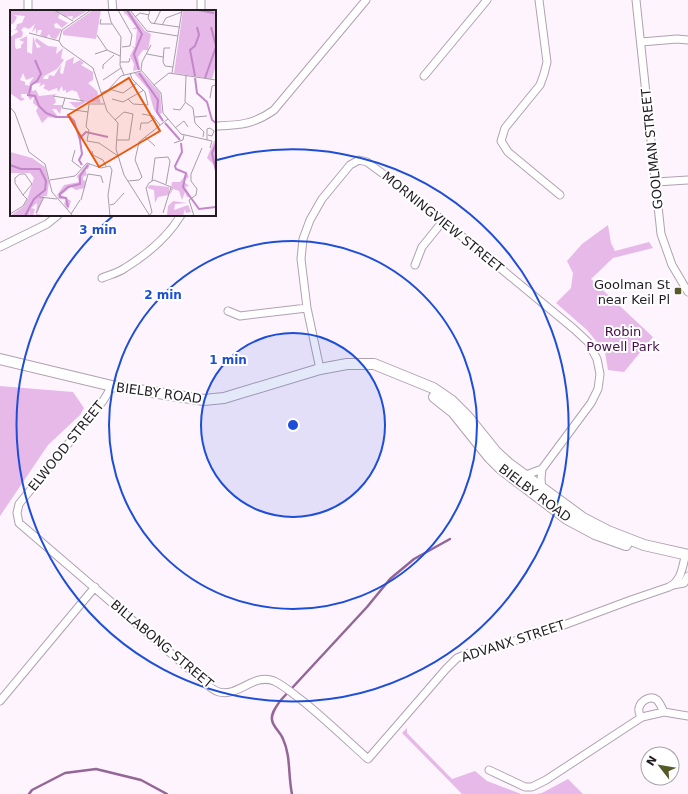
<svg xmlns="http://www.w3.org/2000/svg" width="688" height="794" font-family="'DejaVu Sans',sans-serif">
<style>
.green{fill:#e6b9e9}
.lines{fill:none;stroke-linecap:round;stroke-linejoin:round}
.stream{stroke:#936697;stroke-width:2.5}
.street-casing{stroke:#b0a1b1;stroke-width:9}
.secondary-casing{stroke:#b0a1b1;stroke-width:12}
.street{stroke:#fff;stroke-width:7}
.secondary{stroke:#fff;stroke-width:10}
.ring{fill:none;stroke:#1d4ed8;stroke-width:2}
.poi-dot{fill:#565a28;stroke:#fff;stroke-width:1.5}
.labels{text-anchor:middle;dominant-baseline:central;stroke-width:4;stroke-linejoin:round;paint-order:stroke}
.street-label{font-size:13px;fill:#221c22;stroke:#fff}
.poi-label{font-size:13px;fill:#221c22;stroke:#fff;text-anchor:end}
.park-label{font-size:13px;fill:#460e4c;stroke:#fff}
.inset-river{fill:none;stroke:#c386c9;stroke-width:2}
.inset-road{fill:none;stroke:#a69ea6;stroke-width:1}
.view{fill:#e8590c;fill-opacity:0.15;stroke:#e8590c;stroke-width:2}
.inset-edge{fill:none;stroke:#221c22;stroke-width:2}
.centre{fill:#1d4ed8;stroke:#fff;stroke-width:2}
.ring-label{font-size:12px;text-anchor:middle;font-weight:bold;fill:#1d4ed8;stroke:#fff;stroke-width:4;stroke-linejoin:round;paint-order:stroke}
</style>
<rect width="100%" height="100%" fill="#fef4fe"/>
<path class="green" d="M608 225 611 243 615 251 649 242 653 248 613 258 591 279 653 337 624 372 608 370 605 352 587 330 556 303 571 288 573 273 567 261 582 244Z
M0 386 73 392 84 408 80 415 48 445 0 516Z
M407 728V733L452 779 475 771 487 781 521 794H462L402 733Z
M568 779 583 794H536L542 793Z"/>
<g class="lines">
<path class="stream" d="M29 794 32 790 65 773 96 769 141 780 167 794
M292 794C288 776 291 756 283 739 281 733 273 727 272 720 271 713 276 707 280 701L367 607 390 579 414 559 450 539"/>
<defs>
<path id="street" d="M112 0 113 11
M201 0V11
M539 0 547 62 544 74 540 85 505 128 501 141 508 152 560 195
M636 0 661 234 672 265 688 292
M28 11V0
M641 42 677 39 688 40
M424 76 487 0
M215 126C239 125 253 125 274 110L366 0
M656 182 688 180
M0 247 47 224 58 215
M415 265 422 247 443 221
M102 278C109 275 118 273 125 268 146 255 168 237 181 215
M228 311 240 316 307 308
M320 369 307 308 301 259 303 239 310 220 322 199 350 165 359 160 367 162 413 196 574 329 588 342 597 359 600 374 598 389 591 403 542 469 526 475
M112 386 103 401 19 504 17 513 19 523 195 674C202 680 211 690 219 692 239 697 253 673 274 681 285 686 294 695 304 702 326 720 347 740 368 759L446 669 457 658 469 653 537 635 631 600 669 587C681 581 682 569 685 557
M542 489 541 479 542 469
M673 585 684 583 688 576
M0 701 95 587
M641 718C640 715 638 711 639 708 641 700 651 695 657 700 660 703 662 708 664 712
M489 770 525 787H532L546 780 642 717 664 712 688 716"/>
<path id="secondary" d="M0 359 112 386 204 400 224 398 320 369 347 364H374L433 388 452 401 467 416 496 452 508 463 583 518 608 531 644 545 688 555
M434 397 453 412 489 457 500 468 567 519 595 534 626 545"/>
</defs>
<use href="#street" class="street-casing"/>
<use href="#secondary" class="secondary-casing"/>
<use href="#street" class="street"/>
<use href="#secondary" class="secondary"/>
</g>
<circle cx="293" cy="425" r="92" fill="#1d4ed8" fill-opacity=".12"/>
<g class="ring">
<circle cx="293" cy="425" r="92"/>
<circle cx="293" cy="425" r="184"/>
<path d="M217 160A276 276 0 1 1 114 215"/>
</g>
<rect class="poi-dot" x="674" y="287" width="8" height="8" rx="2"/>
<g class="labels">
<g class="street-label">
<text transform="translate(652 149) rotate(-96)">GOOLMAN STREET</text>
<text transform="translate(443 222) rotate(39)">MORNINGVIEW STREET</text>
<text transform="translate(159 393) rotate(8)">BIELBY ROAD</text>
<text transform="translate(66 446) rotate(-51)">ELWOOD STREET</text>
<text transform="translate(535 493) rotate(37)">BIELBY ROAD</text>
<text transform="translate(513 641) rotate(-18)">ADVANX STREET</text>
<text transform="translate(162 644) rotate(40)">BILLABONG STREET</text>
</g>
<g class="poi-label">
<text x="670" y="284">Goolman St<tspan x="670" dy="15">near Keil Pl</tspan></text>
</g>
<g class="park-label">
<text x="623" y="331">Robin<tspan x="623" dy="15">Powell Park</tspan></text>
</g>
</g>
<g transform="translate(10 10)">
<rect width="206" height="206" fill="#fef4fe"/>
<path d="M0 0 77 1 62 10 63 6 55 7 50 3 48 8 58 13 52 18 47 13 44 14 45 18 52 19 46 29 41 28 39 24 36 28 30 25 32 20H28L26 25V18L22 22 25 14 19 19 14 17 11 20 13 22 12 27 5 29V36L6 39 11 38V35L14 32 9 30 17 26V42L22 44 23 26 27 38 31 37 25 31 26 28 38 36 47 37 46 44 53 38 51 48 54 50 47 59 34 66 33 69H38L39 65 44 66 51 55 50 63 53 64 56 51 64 47 63 54 70 50 74 53 71 55 83 62V70L78 73 87 81 91 93 76 92 66 98 59 92H71L67 82 62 80 56 83V80L53 81 52 76 48 82 47 78 39 81 33 78 35 76 34 74 29 77 31 73 19 74 24 67 16 70 13 63 10 70 15 72V75L22 76V81L26 80 29 86 47 84 44 86 46 92 43 95H52L50 104 46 99H42L49 108 38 107 32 113 26 101 28 97 23 93 24 86 20 90 17 84H11V87L15 89 11 91 0 83V27L8 22 7 20H2L0 25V21L6 19 7 14 12 13 15 6 4 5 7 7 4 13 0 15ZM83 0H91L86 29 53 25V21ZM113 0H119L135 21 141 24 138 40H133L128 47 130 59 123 61 124 54 120 46 124 38 121 36 125 37 127 19H122L126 17 116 4 112 6 115 4ZM173 0H206V55L202 69 164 63ZM131 62 150 83 152 103 150 104 154 111 153 112 144 100 138 79 124 63ZM204 131H206V157L197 148ZM0 142 22 148 35 157 39 172 37 186H34L27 204 39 206H26L27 193 21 198 25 199 23 206H20V200L19 206H0L13 197 17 190 24 168 20 163H0ZM77 154H80L78 159H75L77 165 73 167V170L76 171 75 178 66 180 61 177 51 185 61 191 58 200 54 194 56 189H49L47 185 54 175 69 172 67 166ZM177 163 179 167 173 171 179 176 175 177 181 187H177L175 182 172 190 169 181 163 179 160 185 162 172H170ZM140 175 159 177V185L148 187 145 193 144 180 137 178ZM163 191 177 193 165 194 164 200 178 195 181 202 176 203 175 199 173 206H157L158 196Z" fill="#e6b9e9"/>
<path class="inset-river" d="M117 0 132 24 124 44 129 60M188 0 204 3M201 17 206 36M129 63 148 90 147 102 153 111M185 66 180 40 185 36 189 25 187 17M185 68 187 83 197 92 202 110 206 113M195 68 206 37M19 84 21 75 27 71 31 64 25 50M17 85 25 86 29 96 36 103 46 107H60L64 111 70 130 72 144 69 150 72 155M155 113 170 130M70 128 76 122 98 127M171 133 172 142 165 156 166 159 176 163 173 177 189 199 206 197M206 134 202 143 206 161M0 155 11 159H30L36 171 35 180 24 189 15 206M58 197 56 188 50 187V184L58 177 70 174V166L78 155"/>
<path class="inset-road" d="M44 0 63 11M81 0 52 20 49 31 52 36 83 58 97 101 108 113 106 139 114 165 140 206M98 0 101 12 111 27 110 55 114 65M108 0 122 25 120 36 112 37M120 0 137 21 168 26M140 0 138 8 141 13 169 17M125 7 130 3 139 5M91 9 90 14H102M144 14 151 0M152 15 156 8 172 2M19 23 49 31M87 25 97 40 110 46M141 35 132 52 131 60 151 83 153 103 171 124 202 131 200 138M160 38H154L153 52 155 56 163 57M85 44 97 40M137 44 153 47M110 52H119L120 48M93 59V55L104 45M162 63 172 0M176 66 175 92 183 98 185 113 194 122 193 127M93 70 111 58M144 75 159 63 206 70M99 79 113 83 127 73M91 83 98 80 111 66 131 61M43 86 74 91M55 88 52 98 78 102M200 88 202 76 206 75M102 89 113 92 134 80M118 89 123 94 138 95 135 82 122 69 120 63M94 94H79L76 117 79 120 77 131 89 133 108 146M0 97 5 103 19 142 35 154 42 182 63 206M163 99 170 100 175 93M132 104 143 106 150 115M185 107 197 106M105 110 114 102 123 104 119 130H107M165 118 174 111 178 117M130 120 131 113H138L145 108M135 127 145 136M197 130V119L200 118 204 121 202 126 198 125M164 133 173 130 174 125M65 140 62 151 71 158M82 141 83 145 93 150 96 156M10 164H15L22 174 13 185 5 173V168ZM40 170 65 166 77 153 91 158 100 156 102 160 98 185 100 206M118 171 129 170 132 167 125 150 129 132 158 109M142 171 145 148 158 147 160 151 156 174M29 187 47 189M71 190 78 164 91 166 93 173M100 195 104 194 114 183M26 203 34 187M0 204 13 196 17 189 13 185M61 204 70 190M140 205 142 202 136 178 139 173 144 170 161 177 153 203M184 206 179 190 186 185 187 179 181 171V164L192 138"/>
<path class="view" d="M119 68 150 121 89 157 58 105Z"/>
<rect width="206" height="206" class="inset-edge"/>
</g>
<circle cx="293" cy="425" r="6" class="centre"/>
<g class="ring-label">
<text x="98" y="234">3 min</text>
<text x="163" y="299">2 min</text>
<text x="228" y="364">1 min</text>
</g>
<g transform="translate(660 766) rotate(301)"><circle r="19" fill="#ffffff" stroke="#a7a4a7"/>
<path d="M0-3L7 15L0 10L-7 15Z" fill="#565a28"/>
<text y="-6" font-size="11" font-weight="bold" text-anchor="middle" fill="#221c22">N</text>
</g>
</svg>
